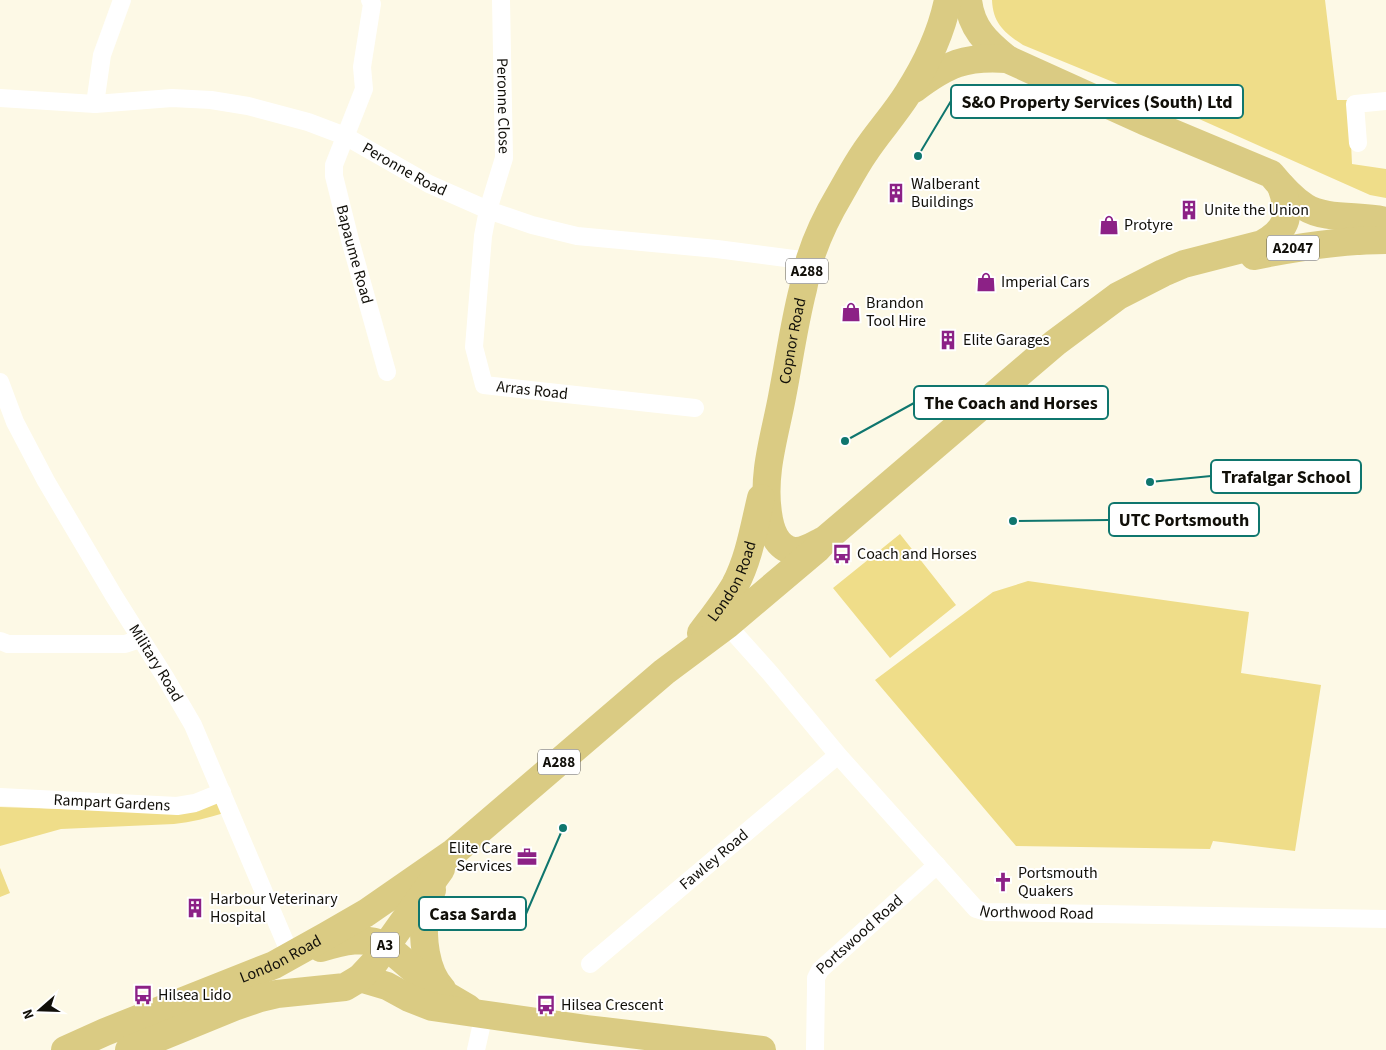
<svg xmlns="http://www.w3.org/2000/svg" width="1386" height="1050" font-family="'Source Sans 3',sans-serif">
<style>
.green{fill:#efdd89}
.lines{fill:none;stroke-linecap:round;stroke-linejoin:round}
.minor{stroke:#fff;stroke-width:18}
.primary{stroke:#dacb83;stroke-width:28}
.labels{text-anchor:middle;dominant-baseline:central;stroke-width:4;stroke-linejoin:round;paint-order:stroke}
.shield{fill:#fff;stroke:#585753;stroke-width:1}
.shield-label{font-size:15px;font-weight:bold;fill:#110f09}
.street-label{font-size:16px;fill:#110f09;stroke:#fff}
.poi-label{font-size:16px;fill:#110f09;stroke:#fff;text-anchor:start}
.leader{fill:none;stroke:#0f766e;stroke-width:2}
.callout-dot{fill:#0f766e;stroke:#fff;stroke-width:2}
.callout{fill:#fff;stroke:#0f766e;stroke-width:2}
.callout-label{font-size:18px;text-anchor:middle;font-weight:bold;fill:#110f09}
</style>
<rect width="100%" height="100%" fill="#fdf9e6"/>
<path class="green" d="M992 0H1325L1337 100H1349L1352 164 1386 169V198L1370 195 1152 98 1023 45C1005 33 993 24 992 0Z
M900 534 956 605 890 658 833 588Z
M1028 581 1249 612 1241 673 1321 685 1295 851 1213 841 1210 849 1016 846 875 680 993 592Z
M219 802 224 813C208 818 191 822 174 824L61 829 0 846V807L184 813Z
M0 868 10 893 0 897Z"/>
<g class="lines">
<g class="minor">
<path id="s1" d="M370 0 372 4 362 67 364 89 334 165V176L350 240 387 372"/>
<path id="s2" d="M501 0 504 158 488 210 483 236 474 347 484 385 695 408"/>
<path id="s3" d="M0 98 95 104 172 98 211 100 248 106 308 122 345 136 429 184 488 210 532 225 577 236 717 249 809 261"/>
<path d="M95 104 102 55 122 0"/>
<path d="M1358 143 1355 104 1386 101"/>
<path id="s4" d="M0 382 15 422 46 481 114 596 165 677 193 725 291 956"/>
<path id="s5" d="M727 625 770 673 838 755 976 909 986 912 1386 919"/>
<path d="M0 641 8 644H125L134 641 140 638"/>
<path id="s6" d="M0 797 177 806 195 803 222 792"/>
<path id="s7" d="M590 964 838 755"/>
<path d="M476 1050 484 1014"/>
<path id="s8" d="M815 1050 816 987V978L820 970 937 865"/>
</g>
<g class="primary">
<path d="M968 0C971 28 986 42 1007 59"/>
<path d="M914 89C947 64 965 56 1007 59L1144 121 1271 174C1280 185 1293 199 1305 207 1325 220 1362 215 1386 221"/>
<path d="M1254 256C1298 247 1341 240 1386 240"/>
<path id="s9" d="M822 541C814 545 804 552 794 551 776 548 770 528 768 513 762 473 775 435 782 397 789 361 794 324 803 289 805 279 807 269 810 259 817 237 828 214 840 194 848 180 856 165 865 152 878 132 895 114 908 93 926 65 941 34 948 0"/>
<path id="s10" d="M701 633C713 617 725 602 735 585 749 559 754 527 761 498"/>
<path d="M432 890C429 897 425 905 425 913 422 937 425 971 442 989"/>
<path d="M321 948C343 941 365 936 386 946L439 991 468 1008"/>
<path d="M360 978 387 986 409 998 432 1007 587 1029 762 1050"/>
<path id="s11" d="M65 1050 105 1032 274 965 326 936 366 913 454 852 664 672 727 625 817 549 827 538 1055 343 1118 296 1163 273 1184 264 1262 244C1289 229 1291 214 1281 186"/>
<path d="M129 1050 234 1007 260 998 277 994 345 987 360 978 374 963 441 869"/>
</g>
</g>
<defs>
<symbol id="building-bare" viewBox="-9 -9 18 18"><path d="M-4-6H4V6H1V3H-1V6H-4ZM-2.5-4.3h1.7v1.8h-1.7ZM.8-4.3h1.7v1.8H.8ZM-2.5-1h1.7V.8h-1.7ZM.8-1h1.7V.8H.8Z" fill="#8c2186" stroke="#fff" stroke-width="2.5" paint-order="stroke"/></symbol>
<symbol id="shop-bare" viewBox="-9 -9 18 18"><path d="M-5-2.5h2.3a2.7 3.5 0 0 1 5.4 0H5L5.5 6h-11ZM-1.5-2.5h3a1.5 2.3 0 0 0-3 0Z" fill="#8c2186" stroke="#fff" stroke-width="2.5" paint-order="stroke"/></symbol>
<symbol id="bus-bare" viewBox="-9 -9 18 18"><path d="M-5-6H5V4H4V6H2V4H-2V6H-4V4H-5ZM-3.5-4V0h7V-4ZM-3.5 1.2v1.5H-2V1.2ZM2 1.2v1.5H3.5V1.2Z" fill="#8c2186" stroke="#fff" stroke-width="2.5" paint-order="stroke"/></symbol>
<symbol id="office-bare" viewBox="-9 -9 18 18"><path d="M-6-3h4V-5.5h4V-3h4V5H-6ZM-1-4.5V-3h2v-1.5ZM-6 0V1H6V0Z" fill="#8c2186" stroke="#fff" stroke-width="2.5" paint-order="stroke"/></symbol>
<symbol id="church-bare" viewBox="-9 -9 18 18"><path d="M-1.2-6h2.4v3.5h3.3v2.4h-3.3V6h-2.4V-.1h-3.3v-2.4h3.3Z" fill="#8c2186" stroke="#fff" stroke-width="2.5" paint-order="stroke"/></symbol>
</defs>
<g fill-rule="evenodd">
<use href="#building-bare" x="882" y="179" width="28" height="28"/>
<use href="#building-bare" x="1175" y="196" width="28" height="28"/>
<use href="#shop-bare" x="1095" y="211" width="28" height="28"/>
<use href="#shop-bare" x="972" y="268" width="28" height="28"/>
<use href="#shop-bare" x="837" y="298" width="28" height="28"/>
<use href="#building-bare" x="934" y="326" width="28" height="28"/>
<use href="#bus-bare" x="828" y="540" width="28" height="28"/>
<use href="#office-bare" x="513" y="843" width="28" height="28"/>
<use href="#church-bare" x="989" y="868" width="28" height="28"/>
<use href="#building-bare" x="181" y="894" width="28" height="28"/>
<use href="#bus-bare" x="129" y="981" width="28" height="28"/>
<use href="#bus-bare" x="532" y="991" width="28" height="28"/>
</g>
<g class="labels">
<g class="shield">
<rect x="1267" y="235.5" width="52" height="25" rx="4"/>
<rect x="786" y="258.5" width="42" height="25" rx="4"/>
<rect x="538" y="749.5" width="42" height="25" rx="4"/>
<rect x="371" y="932.5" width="28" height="25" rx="4"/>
</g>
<g class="shield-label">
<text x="1293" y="248">A2047</text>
<text x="807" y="271">A288</text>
<text x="559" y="762">A288</text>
<text x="385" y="945">A3</text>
</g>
<g class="street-label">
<text stroke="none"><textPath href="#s2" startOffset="106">Peronne Close</textPath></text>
<text stroke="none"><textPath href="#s3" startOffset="419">Peronne Road</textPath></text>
<text stroke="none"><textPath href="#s1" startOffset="264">Bapaume Road</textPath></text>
<text stroke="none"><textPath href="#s9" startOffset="254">Copnor Road</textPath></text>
<text stroke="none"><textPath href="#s2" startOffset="438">Arras Road</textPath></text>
<text stroke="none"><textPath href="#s10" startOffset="61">London Road</textPath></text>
<text stroke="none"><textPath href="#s4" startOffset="322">Military Road</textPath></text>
<text stroke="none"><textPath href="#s6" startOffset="112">Rampart Gardens</textPath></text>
<text stroke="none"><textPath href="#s7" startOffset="162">Fawley Road</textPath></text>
<text stroke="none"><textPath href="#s5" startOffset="439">Northwood Road</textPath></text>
<text stroke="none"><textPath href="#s8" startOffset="134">Portswood Road</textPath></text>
<text stroke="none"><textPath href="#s11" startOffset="234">London Road</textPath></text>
</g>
<g class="poi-label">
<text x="911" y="184">Walberant<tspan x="911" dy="18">Buildings</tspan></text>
<text x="1204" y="210">Unite the Union</text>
<text x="1124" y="225">Protyre</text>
<text x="1001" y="282">Imperial Cars</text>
<text x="866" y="303">Brandon<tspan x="866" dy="18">Tool Hire</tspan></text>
<text x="963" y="340">Elite Garages</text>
<text x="857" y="554">Coach and Horses</text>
<text x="512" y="848" text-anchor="end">Elite Care<tspan x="512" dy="18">Services</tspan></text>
<text x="1018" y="873">Portsmouth<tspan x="1018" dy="18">Quakers</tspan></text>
<text x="210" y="899">Harbour Veterinary<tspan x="210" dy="18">Hospital</tspan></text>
<text x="158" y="995">Hilsea Lido</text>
<text x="561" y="1005">Hilsea Crescent</text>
</g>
</g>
<path class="leader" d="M918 156L951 101M845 441L914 403M1150 482L1211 476M1013 521L1109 520M563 828L526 914"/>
<g class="callout-dot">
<circle cx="918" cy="156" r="5"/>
<circle cx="845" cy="441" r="5"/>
<circle cx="1150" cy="482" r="5"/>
<circle cx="1013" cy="521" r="5"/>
<circle cx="563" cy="828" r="5"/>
</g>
<g class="callout">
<rect x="951" y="85" width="292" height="33" rx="5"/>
<rect x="914" y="386" width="194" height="33" rx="5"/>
<rect x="1211" y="460" width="150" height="33" rx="5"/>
<rect x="1109" y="503" width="150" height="33" rx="5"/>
<rect x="419" y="897" width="107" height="33" rx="5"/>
</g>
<g class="callout-label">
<text x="1097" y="108">S&amp;O Property Services (South) Ltd</text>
<text x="1011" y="409">The Coach and Horses</text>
<text x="1286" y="483">Trafalgar School</text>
<text x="1184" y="526">UTC Portsmouth</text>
<text x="473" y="920">Casa Sarda</text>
</g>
<g transform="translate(40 1010) rotate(250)" stroke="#ffffff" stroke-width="4" paint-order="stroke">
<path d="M0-4L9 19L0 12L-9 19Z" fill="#110f09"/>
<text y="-8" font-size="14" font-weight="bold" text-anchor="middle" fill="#110f09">N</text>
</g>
</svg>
